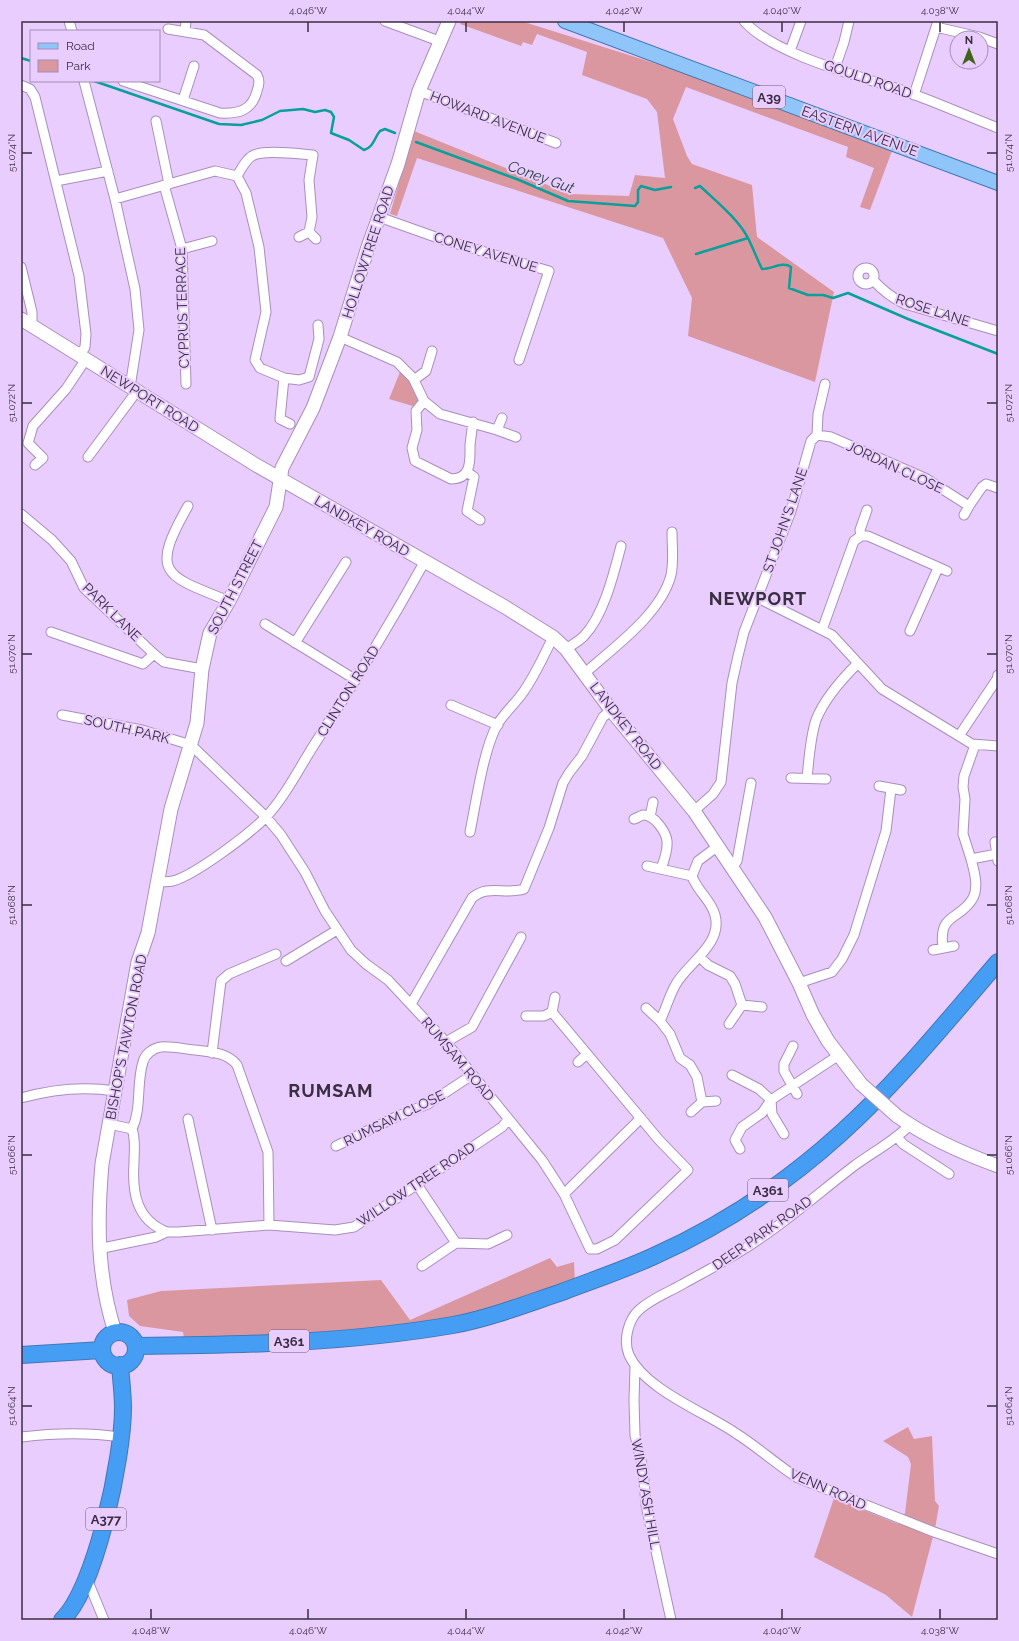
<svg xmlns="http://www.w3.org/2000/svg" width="1019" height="1641" font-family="Raleway,sans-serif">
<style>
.green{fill:#db97a0}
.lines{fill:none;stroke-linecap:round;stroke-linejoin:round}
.stream{stroke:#07a09a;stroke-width:2.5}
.street-casing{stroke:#a98ebc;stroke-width:11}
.secondary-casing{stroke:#a98ebc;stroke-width:15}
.primary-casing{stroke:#4177b6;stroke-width:16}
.highway-casing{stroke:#4177b6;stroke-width:18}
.street{stroke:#fff;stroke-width:9}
.secondary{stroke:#fff;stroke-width:13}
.primary{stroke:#8fc5f8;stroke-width:14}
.highway{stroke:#459ef4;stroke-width:16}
.secondary-bridge-casing{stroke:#a98ebc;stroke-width:15;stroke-linecap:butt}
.secondary-bridge{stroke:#fff;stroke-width:13}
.ticks{fill:none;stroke:#3a2e42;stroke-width:1.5}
.labels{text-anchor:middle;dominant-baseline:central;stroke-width:4;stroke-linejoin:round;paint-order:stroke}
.shield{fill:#eacdff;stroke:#6f5e7b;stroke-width:1}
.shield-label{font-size:13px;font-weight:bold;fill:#3a2e42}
.street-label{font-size:14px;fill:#3a2e42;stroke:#eacdff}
.water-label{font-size:15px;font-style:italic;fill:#284442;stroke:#eacdff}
.district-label{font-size:18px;font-weight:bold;letter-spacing:1px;fill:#3a2e42;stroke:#eacdff}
.neatline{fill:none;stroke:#3a2e42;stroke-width:1.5}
.ticks-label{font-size:10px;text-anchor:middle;fill:#3a2e42}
</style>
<rect width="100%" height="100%" fill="#eacdff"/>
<path class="green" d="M462 21H521L686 73 892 151 870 210 860 207 874 168 846 157 848 147 686 87 673 119 687 156 692 164 752 185 757 237 834 292 815 382 688 336 692 298 663 238 417 158 397 216 390 214 414 131 570 194 629 196 635 175 665 178 657 112 647 99 582 75 587 52 537 34 532 45 523 42 521 46 460 24Z
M400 372 408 377 420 400 416 407 389 399Z
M550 1258 557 1267 574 1262 575 1282 454 1318 392 1328 280 1335 184 1338 183 1332 140 1326 129 1316 127 1300 161 1291 381 1280 410 1320Z
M908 1427 914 1439 932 1436 935 1501 939 1506 935 1529 912 1617 886 1595 814 1557 834 1498 898 1524 905 1513 911 1464 908 1457 883 1441Z"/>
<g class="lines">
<path class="stream" d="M21 58 31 61
M94 81 219 124 241 125 262 120 280 111 303 109 315 112 325 110 331 112 334 117 331 133 349 140 364 150C374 147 374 138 380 131L385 129 395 133
M416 142 519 180 568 201 635 206 638 202V190L641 186 655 190 671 187
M695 188 700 186C717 202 737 218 748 238 753 248 757 259 762 269 772 269 783 261 791 267L789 288 808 295H823L833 298 848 293 908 319 998 354
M696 254 748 238"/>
<defs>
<path id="street" d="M69 21 72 31
M385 21 439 41
M744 21C774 56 868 78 913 94 942 105 970 117 998 128
M936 27 979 37 998 44
M185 32 186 21
M790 51 801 21
M835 68 844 42 849 21
M84 81 115 199 135 289 139 330 130 387
M123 81 220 113C238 114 252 111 257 91 259 85 260 81 257 75L204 35 168 29
M21 85 30 89 35 97 79 276 86 334 85 347 80 355
M419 91 556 143
M914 95 938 21
M183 100 194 66
M156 121 169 184
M237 176C241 170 245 160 252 156 263 149 299 154 313 155L309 180 312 217 309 232
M56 181 108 171
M164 185 182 249 186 384
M115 199 215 171 237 176 246 193 259 247 266 312 255 360 260 368 284 378 299 380 309 377 319 339 318 325
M379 217 441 239 549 271 519 360
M299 237 309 232 316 239
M182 249 212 241
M21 267 32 312V325
M858 276a8 8 0 1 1 16 0a8 8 0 1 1-16 0Z
M873 280C883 291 892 298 905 304L998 331
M340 337 397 362 413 378 424 401 440 414 497 430 502 418
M284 378 280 419 290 424
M414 380 426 371 432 351
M424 401 416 411 417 430 412 448 415 461 451 479C472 479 470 460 470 445 471 437 472 429 473 422
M497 430 516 437
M817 435 831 437 925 478 969 506 982 487 986 484 998 488
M88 457 137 391
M35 465 43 458 28 443 33 426 66 389 86 359
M467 472 474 477 467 511 480 520
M188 506C150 573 163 575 229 601
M21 514 52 540 71 561 84 588 154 654 164 662 202 669
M964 515 969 506
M861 536H868L947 571
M758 598 832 635 882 689 972 744 998 746
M265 624 356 680
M822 630 854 541 861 536 860 530 867 510
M910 631 938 568
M51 632 143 664 154 654
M295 643 346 562
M566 649C572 645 579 641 584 636 604 615 614 573 621 546
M585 673C614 647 661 614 671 575 674 561 672 547 672 532
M451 705 498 725
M62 715 142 730 191 745 266 817 281 835 305 872 325 911 351 950 366 964 388 980 446 1042 542 1160 564 1194 590 1249H597L615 1240 688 1170 659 1140 552 1012 544 1016H526
M959 736 997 679 998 675
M791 778 826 779
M807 778C809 760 810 738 816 720 824 699 843 678 858 663
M879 786 901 790
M694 811 713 794 721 782 732 683 738 656 744 632 791 511 811 441 817 435 818 414 825 384
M650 817 653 802
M634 819C637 818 640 816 643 815 654 814 666 832 667 841 668 850 664 861 661 869
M470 832C476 803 483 751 497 725 504 713 516 703 524 691 535 675 544 656 553 637
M995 842 998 861
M971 859 963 834 965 799 963 787 964 776 975 745
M647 866 692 876
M732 867 737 861 751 783
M158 881C163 882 167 882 173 881 195 875 248 835 265 818 283 800 300 767 314 745 353 685 390 624 425 561
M943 948C938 912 960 921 973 898 979 886 974 871 971 859L997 854
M933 950 954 946
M700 957 708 965 730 976 735 984 742 1005 729 1024
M286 961 337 930
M799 983 832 972 842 959 854 935 886 831 891 789
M411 1004 472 898C488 884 505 895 524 889L549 828 563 783 569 773 582 756 603 717 611 710
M742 1005 762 1007
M646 1008 660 1021 670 1034 680 1058 690 1065 697 1077 702 1102 691 1112
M552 1012 555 997
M660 1021C666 1009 669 996 676 984 688 963 723 944 715 915 711 900 697 891 692 876L698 861 718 846
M446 1042 472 1027 521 937
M793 1046 784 1064V1071L797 1094
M212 1053 221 981 229 974 276 954
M578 1062 587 1054
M732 1075 759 1089 771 1100 772 1114 784 1134
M21 1098C53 1089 83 1086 115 1091
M702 1102 716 1101
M188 1119 212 1230
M109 1124 132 1129C136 1140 134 1150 134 1163 132 1192 136 1220 167 1232
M910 1125C893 1142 873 1152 854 1166 816 1195 778 1229 736 1254 718 1265 699 1275 681 1285 667 1293 651 1299 639 1310 628 1320 623 1341 629 1355 645 1390 707 1413 737 1434 759 1448 777 1465 798 1478L934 1532 998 1554
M132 1129C142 1108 136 1084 143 1062 145 1054 153 1048 161 1047 172 1046 184 1049 195 1050 210 1052 227 1052 237 1065L268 1152 269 1225
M898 1138 903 1144 949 1174
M336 1146 398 1116 428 1104 472 1075
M740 1149 735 1140 742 1127 762 1113 771 1100 839 1055
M416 1183 456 1243 422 1266
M564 1194 641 1118
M456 1243 488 1244 507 1235
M98 1249 156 1237 167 1232H179L269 1225 335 1230 354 1227 502 1127 508 1120
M635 1367 634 1400 635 1435 643 1469 646 1505 671 1620
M21 1437C54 1433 87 1432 120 1437
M85 1582 89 1584 104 1620"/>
<path id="secondary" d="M21 319 256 465 505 607 553 637 566 649 611 710 694 811 765 917 799 983 813 1015 828 1041 861 1084
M897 1116C928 1138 962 1153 998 1166
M115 1332C97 1276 97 1222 102 1164L138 962 148 933 171 809 197 723 202 669 210 633 229 601 276 507 282 468 313 408 340 337 368 247 398 164 419 91 449 21"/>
<path id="primary" d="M565 21 998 183"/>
<path id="highway" d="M102 1349a17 17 0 1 1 34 0a17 17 0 1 1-34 0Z
M136 1346C242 1345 348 1343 453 1325 490 1318 526 1304 562 1292 593 1280 624 1270 654 1256 721 1226 786 1183 840 1134 898 1082 947 1021 998 962
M21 1355 102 1350
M62 1620C96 1588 123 1456 123 1408 123 1394 121 1380 120 1365"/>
</defs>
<use href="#street" class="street-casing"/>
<use href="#secondary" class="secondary-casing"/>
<use href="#primary" class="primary-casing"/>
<use href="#highway" class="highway-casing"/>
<use href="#street" class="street"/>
<use href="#secondary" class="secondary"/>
<use href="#primary" class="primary"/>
<use href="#highway" class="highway"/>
<defs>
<path id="secondary-bridge" d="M861 1084 897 1116"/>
</defs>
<use href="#secondary-bridge" class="secondary-bridge-casing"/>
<use href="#secondary-bridge" class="secondary-bridge"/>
</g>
<path class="ticks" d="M308 22V32M466 22V32M624 22V32M782 22V32M940 22V32M22 153H32M987 153H997M22 403H32M987 403H997M22 654H32M987 654H997M22 905H32M987 905H997M22 1155H32M987 1155H997M22 1406H32M987 1406H997M151 1609V1619M308 1609V1619M466 1609V1619M624 1609V1619M782 1609V1619M940 1609V1619"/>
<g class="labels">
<g class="shield">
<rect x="753" y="86" width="32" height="22" rx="3"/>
<rect x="748" y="1179" width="40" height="22" rx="3"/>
<rect x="269" y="1330" width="40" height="22" rx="3"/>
<rect x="86" y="1508" width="40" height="22" rx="3"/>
</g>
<g class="shield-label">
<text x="769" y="97">A39</text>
<text x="768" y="1190">A361</text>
<text x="289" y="1341">A361</text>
<text x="106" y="1519">A377</text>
</g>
<g class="street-label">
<text transform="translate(868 79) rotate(19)">GOULD ROAD</text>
<text transform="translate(488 117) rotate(21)">HOWARD AVENUE</text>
<text transform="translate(860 131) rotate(20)">EASTERN AVENUE</text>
<text transform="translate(368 252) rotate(-72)">HOLLOWTREE ROAD</text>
<text transform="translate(486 252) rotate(17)">CONEY AVENUE</text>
<text transform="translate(182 308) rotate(-92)">CYPRUS TERRACE</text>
<text transform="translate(933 310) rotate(18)">ROSE LANE</text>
<text transform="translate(150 399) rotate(32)">NEWPORT ROAD</text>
<text transform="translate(895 467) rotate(25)">JORDAN CLOSE</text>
<text transform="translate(785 520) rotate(-71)">ST JOHN'S LANE</text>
<text transform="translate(362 526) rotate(30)">LANDKEY ROAD</text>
<text transform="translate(235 587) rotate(-63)">SOUTH STREET</text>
<text transform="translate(112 612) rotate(45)">PARK LANE</text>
<text transform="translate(348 691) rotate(-58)">CLINTON ROAD</text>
<text transform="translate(626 726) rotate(52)">LANDKEY ROAD</text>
<text transform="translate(127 729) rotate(13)">SOUTH PARK</text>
<text transform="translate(126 1037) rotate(-79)">BISHOP'S TAWTON ROAD</text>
<text transform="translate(458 1059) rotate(50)">RUMSAM ROAD</text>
<text transform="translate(394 1118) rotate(-26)">RUMSAM CLOSE</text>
<text transform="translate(416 1184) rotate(-34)">WILLOW TREE ROAD</text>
<text transform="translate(762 1233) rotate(-35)">DEER PARK ROAD</text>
<text transform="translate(828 1489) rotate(24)">VENN ROAD</text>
<text transform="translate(646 1494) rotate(80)">WINDY ASH HILL</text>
</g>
<g class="water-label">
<text transform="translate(541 177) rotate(20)">Coney Gut</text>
</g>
<g class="district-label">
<text x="758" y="598">NEWPORT</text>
<text x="331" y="1090">RUMSAM</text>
</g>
</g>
<rect width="1019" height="1641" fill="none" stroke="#eacdff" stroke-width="44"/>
<rect x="30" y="30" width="130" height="52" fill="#eacdff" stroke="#a48db3"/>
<rect x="38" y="43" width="20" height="6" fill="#8fc5f8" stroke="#a48db3"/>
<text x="66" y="50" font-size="12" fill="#3a2e42">Road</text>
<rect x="38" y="60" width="20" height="12" fill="#db97a0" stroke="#a48db3"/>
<text x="66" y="70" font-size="12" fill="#3a2e42">Park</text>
<g transform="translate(969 50)"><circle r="19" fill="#eacdff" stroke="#a48db3"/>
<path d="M0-3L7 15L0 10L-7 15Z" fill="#416217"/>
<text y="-6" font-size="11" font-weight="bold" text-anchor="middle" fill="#3a2e42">N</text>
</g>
<rect x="22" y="22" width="975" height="1597" class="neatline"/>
<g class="ticks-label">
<text x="308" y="14">4.046°W</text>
<text x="466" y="14">4.044°W</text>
<text x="624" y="14">4.042°W</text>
<text x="782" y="14">4.040°W</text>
<text x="940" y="14">4.038°W</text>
<text transform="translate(11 153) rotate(-90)" y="4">51.074°N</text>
<text transform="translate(1008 153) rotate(-90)" y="4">51.074°N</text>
<text transform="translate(11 403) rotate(-90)" y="4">51.072°N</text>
<text transform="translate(1008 403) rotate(-90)" y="4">51.072°N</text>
<text transform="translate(11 654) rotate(-90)" y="4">51.070°N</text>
<text transform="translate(1008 654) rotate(-90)" y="4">51.070°N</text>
<text transform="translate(11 905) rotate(-90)" y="4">51.068°N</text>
<text transform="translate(1008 905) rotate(-90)" y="4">51.068°N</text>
<text transform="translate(11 1155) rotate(-90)" y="4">51.066°N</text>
<text transform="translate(1008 1155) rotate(-90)" y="4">51.066°N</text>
<text transform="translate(11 1406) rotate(-90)" y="4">51.064°N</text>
<text transform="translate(1008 1406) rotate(-90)" y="4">51.064°N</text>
<text x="151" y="1634">4.048°W</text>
<text x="308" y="1634">4.046°W</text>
<text x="466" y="1634">4.044°W</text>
<text x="624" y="1634">4.042°W</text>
<text x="782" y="1634">4.040°W</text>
<text x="940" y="1634">4.038°W</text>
</g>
</svg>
